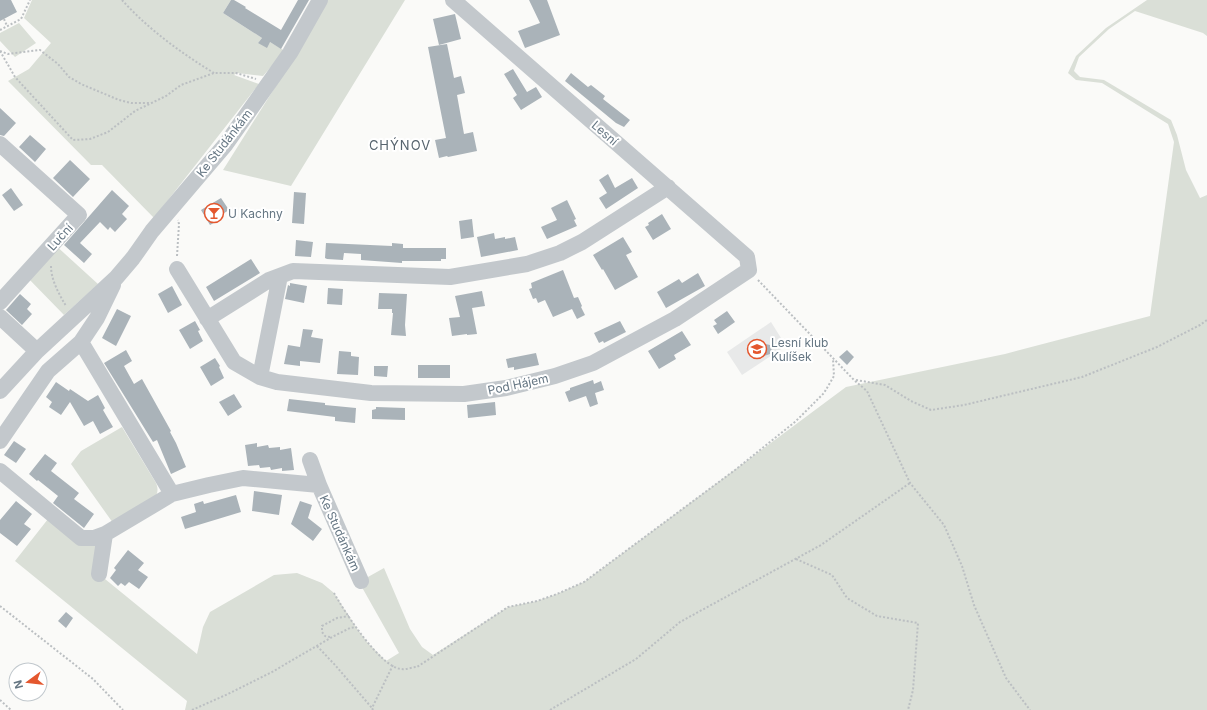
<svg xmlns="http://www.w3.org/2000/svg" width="1207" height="710" font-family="Inter,sans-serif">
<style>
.built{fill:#e8e9e9}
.green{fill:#dadfd7}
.building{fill:#aab3b9}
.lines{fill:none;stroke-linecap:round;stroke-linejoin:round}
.path{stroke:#bbbfc2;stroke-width:2;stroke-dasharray:2 2;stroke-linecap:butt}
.minor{stroke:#c3c8cc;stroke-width:16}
.labels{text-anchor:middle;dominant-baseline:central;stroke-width:4;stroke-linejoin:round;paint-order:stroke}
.street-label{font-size:12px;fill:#657683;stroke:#fff}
.poi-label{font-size:12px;fill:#657683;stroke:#fff;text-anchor:start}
.neighbourhood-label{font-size:13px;letter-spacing:1px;fill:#57646e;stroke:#fff}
</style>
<rect width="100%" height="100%" fill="#fafaf8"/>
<path class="built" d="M771 322 786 346 742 375 727 352Z"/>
<path class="green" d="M32 0H231L223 13 262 38 258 43 270 42 285 51 263 76 237 73 234 75 259 84 154 218 102 165H91L8 81 29 69 51 43 24 18Z
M325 0H405L291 186 223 170 294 57Z
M1147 0H1207V36L1203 33 1135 11 1109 29 1079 57 1074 71 1080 77 1104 80 1171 120 1177 135 1186 170 1200 198 1207 195V710H185L187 701 15 561 48 519 96 546 105 579 197 654 203 627 210 612 274 575 297 573 322 583 334 593 356 627 367 642 386 661 399 653 359 582 384 568 410 629 422 647 433 655 508 607 537 601 557 594 584 582 846 387 1005 354 1150 316 1174 142 1168 124 1102 83 1076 80 1068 73 1076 56 1106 28Z
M19 23 36 43 15 57 0 41V33Z
M53 243 98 284 64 315 25 275Z
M122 427 156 483C158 488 158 491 156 496L113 523 71 464 81 451Z"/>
<path class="building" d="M0 0H11L17 12 0 21Z
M231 0H234L246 7 245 8 281 30 298 0H309L281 49 270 42 267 48 258 43 262 38 223 13Z
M529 0H547L560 35 525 48 518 31 540 23Z
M455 14 461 39 439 45 433 19Z
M447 44 454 78 461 76 465 93 457 95 464 134 473 132 477 151 448 157 447 156 439 158 435 140 446 138 428 47Z
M513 69 527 92 536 87 542 97 521 110 513 98 517 95 504 74Z
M571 73 588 87 591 85 605 96 603 99 630 120 624 127 616 123 565 81Z
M0 108 16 123 4 136 0 135Z
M30 135 46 149 35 162 19 147Z
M70 160 90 179 73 197 53 178Z
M608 174 615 188 632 178 638 188 606 209 599 198 607 193 599 180Z
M11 188 23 205 14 211 2 195Z
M112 190 129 206 122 214 127 219 115 232 110 227 108 230 100 222 80 243 92 254 84 263 64 245Z
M294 192 306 193 304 224 292 223Z
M221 198 229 210 221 215 223 218 210 225 201 210Z
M567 200 576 219 574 220 577 226 547 239 541 227 557 220 551 208Z
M662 214 671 229 653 240 645 227 649 225 648 223Z
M472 219 474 237 461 239 459 221Z
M494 233 495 239 505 237V239L515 237 518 250 481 257 477 237Z
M623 237 632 252 626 255 638 277 615 290 603 269 602 270 593 255Z
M296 240 313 242 311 257 295 256Z
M326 243 392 246V243L403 244V248H446V259H441V261H402V263L361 260V254L344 253 343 260 327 259 325 258Z
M251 259 260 273 214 301 206 287Z
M563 270 574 298 578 297 582 306 581 307 585 315 577 319 572 309 553 317 545 300 538 303 536 298 533 299 529 289 532 288 531 283Z
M698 273 705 286 666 308 657 292 679 279 682 283Z
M290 283 307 286 304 303 285 299 288 285 290 286Z
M172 286 182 305 168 313 158 294Z
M328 288 343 289 342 305 327 304Z
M482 291 485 306 472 308 477 334 467 335V334L452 336 449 318 460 317 455 296Z
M379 293 407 294 405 325 406 336 391 335 393 313H392V309H378Z
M20 294 31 304 27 309 32 314 22 325 6 310Z
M117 309 131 316 116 346 102 338Z
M727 311 735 322 718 334 713 326 717 324 714 320Z
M195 321 200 330 198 331 203 341 190 349 179 330Z
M620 321 626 332 604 343 603 341 599 343 594 333Z
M303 329 313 330 311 337 323 339 320 363 300 361V366L284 364 288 345 300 347Z
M682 331 691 345 674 355 676 359 659 369 648 351Z
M757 342 770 345 772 348 770 354 764 356 761 354Z
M126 350 132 361 124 366 134 384 142 379 171 431 170 432 176 443 186 467 171 474 157 440 153 442 104 363Z
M847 350 854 357 847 365 839 357Z
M339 351 351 352V356L359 357 358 375 337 374Z
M536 353 539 365 514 370V367L508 368 506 359Z
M215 358 220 366 219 367 224 378 211 386 200 367Z
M418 365H450V378H418Z
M374 366H388L387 377 374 376Z
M593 380 594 384 601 381 604 390 595 393 598 404 590 407 586 396 569 402 565 392 570 390V388Z
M56 382 69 391 70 389 88 401 98 395 105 408 103 410 113 427 100 434 93 421 84 426 70 402 61 415 49 407 52 402 46 397Z
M234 394 242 407 228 416 219 402Z
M289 399 325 403V405L356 408 355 423 335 421V417L287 411Z
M495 402 496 415 468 418 467 405Z
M376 407 405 408V420L372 419V410L376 409Z
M14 441 26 449 16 463 4 455Z
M257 443V447L268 445 269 448 280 447V450L291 448 294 470 282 471V468L271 470 270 467 260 468 259 465 248 466 245 445Z
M45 454 57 463 51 471 79 493 74 499 94 514 84 528 53 503 58 496 38 480 37 481 29 474Z
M254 491 282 495 279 515 252 511Z
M236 495 241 512 185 529 181 517 196 512 194 504 203 501 204 504Z
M16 501 32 514 24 524 31 529 17 546 0 533V520Z
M300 501 312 505 308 518 322 529 313 541 291 524Z
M128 550 144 563 138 570 148 577 139 589 129 582 125 586 121 583 118 586 110 578 116 570 114 568Z
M66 612 73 618 66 628 58 621Z"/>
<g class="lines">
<path class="path" d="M122 0C148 29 181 53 214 73
M4 19 7 26
M0 30 21 19 30 0
M0 51 15 77 73 140 90 139 108 132 135 111 166 96 181 85 214 73H236L256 79
M0 51 8 54 40 50 58 64 69 77 81 84 119 100 131 103H150
M177 256 179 224 178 220
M51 266C51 280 59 294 66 306
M758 280 854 380 867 391 910 483 944 525 962 566 974 605 1006 678 1030 710
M856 380 885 385 911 401 931 410 964 405 1082 377 1157 347 1200 325 1207 320
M796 559 832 575 847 598 877 616 918 623 913 690 908 710
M334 593C344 611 380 667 401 669 406 670 412 667 417 667L508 607 537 601 557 594 584 582 735 470 796 421 824 393 834 376 833 359
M0 606 93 679 123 710
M330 637 325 636 322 632V626L337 618 349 616
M317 646 335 665 372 708
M0 700 11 710
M192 710 228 694 272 672 332 637 350 628 356 627
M373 710 372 708 393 665
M550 710 636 659 680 622 821 545 910 483"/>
<path class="minor" d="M0 144 79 215 0 302
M177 269 234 362 260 377 277 382 371 393 464 394 506 388 555 376 593 363 675 319 749 270 747 257 453 0
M0 317 37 351
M207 319 269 280 293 271 450 277 527 264 560 253 582 242 668 187
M81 342 172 494
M260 377 280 276
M0 391 37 351 116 278 133 258 152 231 226 144 290 53 320 0
M0 441 48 371 81 342 97 318 113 285
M310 460 319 485 361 581
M0 471 81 538H94L105 534 172 494 209 485 243 478 319 485
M99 574 105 534"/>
</g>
<defs>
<symbol id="bar-ring" viewBox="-11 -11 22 22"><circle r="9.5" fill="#fff" stroke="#e4572e" stroke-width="1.5"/><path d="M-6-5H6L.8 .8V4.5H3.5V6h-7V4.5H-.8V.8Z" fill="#e4572e"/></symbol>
<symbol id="school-ring" viewBox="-11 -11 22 22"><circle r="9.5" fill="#fff" stroke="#e4572e" stroke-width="1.5"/><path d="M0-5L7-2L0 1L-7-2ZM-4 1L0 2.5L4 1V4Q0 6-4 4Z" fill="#e4572e"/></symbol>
</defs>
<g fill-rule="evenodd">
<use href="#bar-ring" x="203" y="202" width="22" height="22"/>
<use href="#school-ring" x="746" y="338" width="22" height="22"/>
</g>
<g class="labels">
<g class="street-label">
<text transform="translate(605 133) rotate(41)">Lesní</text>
<text transform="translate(224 143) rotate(-52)">Ke Studánkám</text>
<text transform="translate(60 237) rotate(-48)">Luční</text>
<text transform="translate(518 384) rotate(-12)">Pod Hájem</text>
<text transform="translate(340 533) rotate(66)">Ke Studánkám</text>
</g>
<g class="poi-label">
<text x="228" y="213">U Kachny</text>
<text x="771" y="342">Lesní klub<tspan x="771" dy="14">Kulíšek</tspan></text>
</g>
<g class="neighbourhood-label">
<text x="400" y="145">CHÝNOV</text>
</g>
</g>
<g transform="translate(28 682) rotate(255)"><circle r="19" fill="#ffffff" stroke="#c1c8cd"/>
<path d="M0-3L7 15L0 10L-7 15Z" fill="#e4572e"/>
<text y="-6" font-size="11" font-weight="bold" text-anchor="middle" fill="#657683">N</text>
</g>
</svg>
